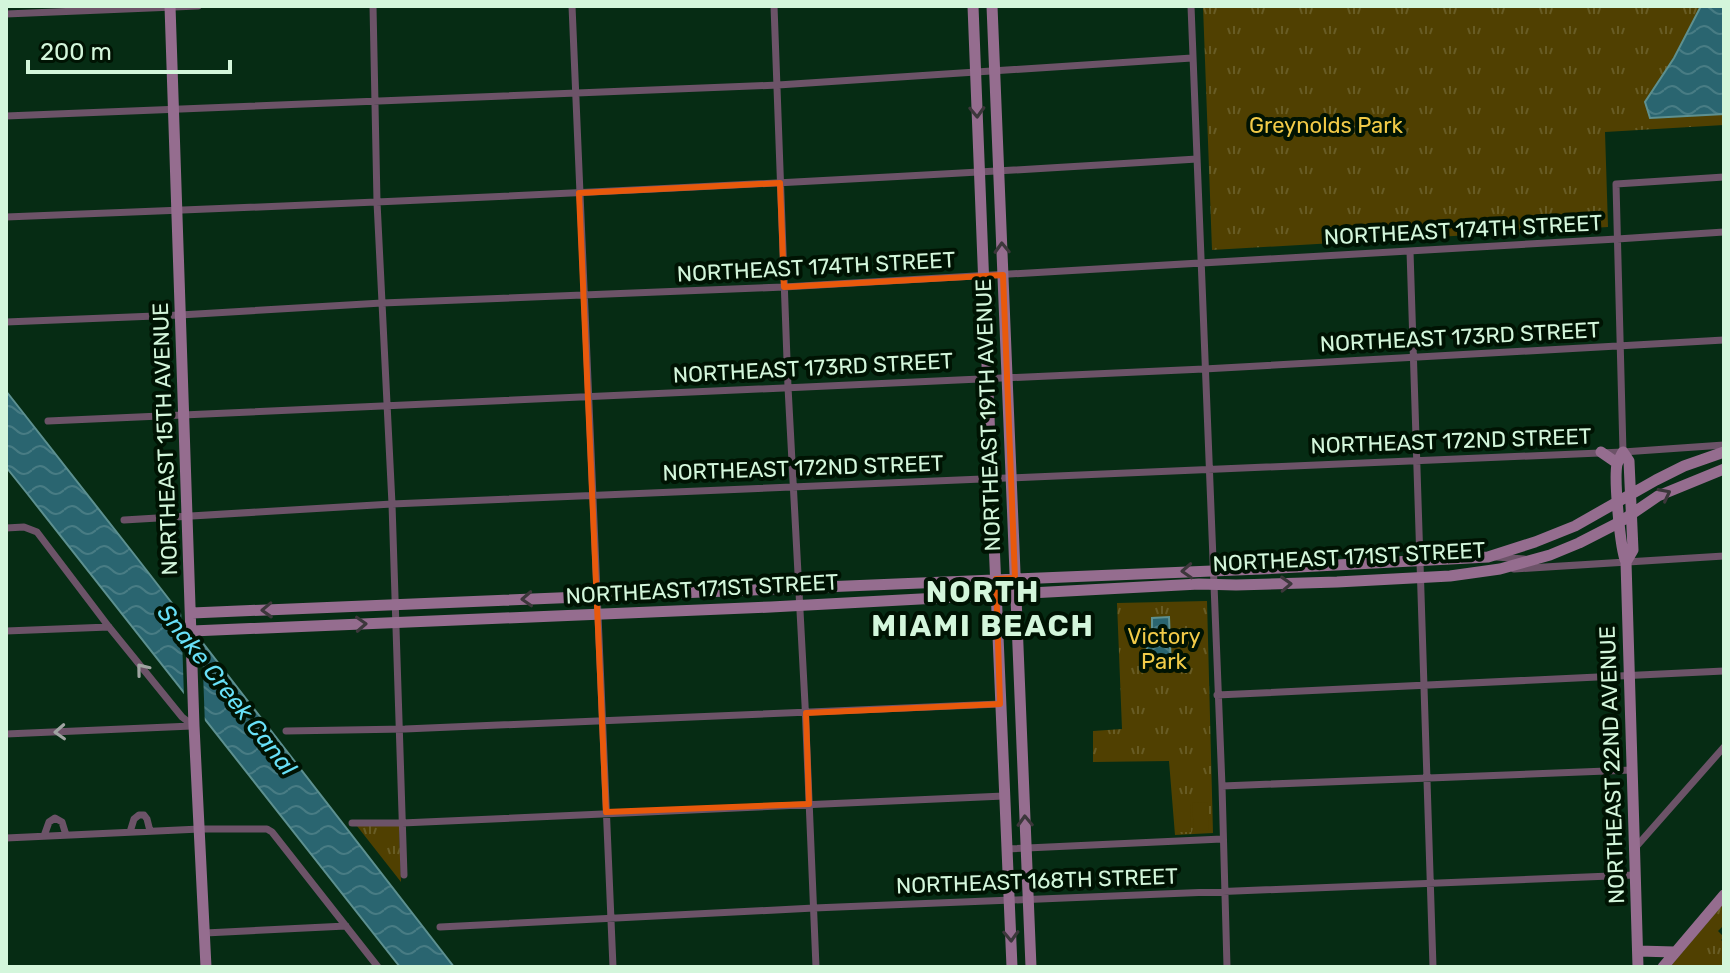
<svg xmlns="http://www.w3.org/2000/svg" width="1730" height="973" font-family="Rubik,sans-serif">
<style>
.grass{fill:url(#grass-tufts)}
.pitch{fill:#504001}
.water{fill:url(#water-waves);stroke:#5d9090;stroke-width:2}
.pier{fill:#062c14}
.lines{fill:none;stroke-linecap:round;stroke-linejoin:round}
.street{stroke:#6c5368;stroke-width:7}
.secondary{stroke:#956d8f;stroke-width:11}
.oneway{stroke:#3c373b}
.oneway2{stroke:#a0a4a2}
.marked{fill:none;stroke:#e8590c;stroke-width:6;stroke-linejoin:round}
.labels{text-anchor:middle;dominant-baseline:central;stroke-width:8;stroke-linejoin:round;paint-order:stroke}
.park-label{font-size:22px;fill:#f2cb48;stroke:#001303}
.street-label{font-size:22px;fill:#d3f6db;stroke:#001303}
.water-label{font-size:24px;font-style:italic;fill:#68e1f8;stroke:#001303}
.district-label{font-size:30px;font-weight:bold;letter-spacing:2px;fill:#d3f6db;stroke:#001303}
</style>
<defs>
<pattern id="grass-tufts" width="24" height="20" patternUnits="userSpaceOnUse" patternTransform="scale(2)"><rect width="24" height="20" fill="#504001"/><path d="M3 7l-1-3M5 7V3M7 7l1-3M15 17l-1-3M17 17v-4M19 17l1-3" fill="none" stroke="#685c25"/></pattern>
<pattern id="water-waves" width="16" height="10" patternUnits="userSpaceOnUse" patternTransform="scale(2)"><rect width="16" height="10" fill="#2a6570"/><path d="M0 5q4-4 8 0t8 0" fill="none" stroke="#487c84"/></pattern>
</defs>
<rect width="100%" height="100%" fill="#062c14"/>
<path class="grass" d="M1203 6H1724V125L1605 132 1608 227 1212 250Z
M1207 601 1213 833 1175 835 1169 761 1093 762V731L1122 729 1117 603Z
M399 825 401 882 357 826Z
M1724 903V925L1718 931 1724 937 1721 940 1724 942V967H1670Z"/>
<path class="pitch" d="M1207 802 1209 830 1194 831 1192 803Z
M1175 804H1190L1191 832H1176Z"/>
<path class="water" d="M1701 6H1724V114L1650 118 1645 102 1674 58Z
M6 391 137 558 454 967H400L26 492 6 467Z
M1169 617 1171 668 1154 669 1153 653 1147 652 1146 635 1152 633V618Z"/>
<path class="pier" d="M181 608 205 638 202 644 205 727 182 699 184 697Z"/>
<g class="lines">
<path class="street" d="M373 6 377 202 392 504 404 875
M572 6 613 967
M774 6 788 387 805 704 816 967
M1191 6 1222 786 1227 967
M6 14 198 6
M6 116 778 85 1192 58
M6 217C403 202 800 184 1197 159
M1410 251 1433 967
M6 322 180 315 382 303 784 287 1617 239 1724 232
M48 421 1204 369 1724 340
M1623 452 1616 184 1724 177
M124 520 392 504 1623 452 1724 445
M6 528 24 527 37 532 109 627 182 717 194 726
M1496 557 1524 559
M1514 569 1724 556
M6 631 109 627
M1217 695 1724 671
M286 731 405 729 1000 704
M6 734 192 726
M1222 786 1632 770
M352 823H402L1004 796
M130 832 134 819 139 815H144L147 819 150 831
M44 836 49 822 55 818 62 822 66 835
M6 838 200 829H267L272 832 378 967
M1635 848 1724 747
M1007 849 1222 839
M440 927 814 908 1635 875
M205 933 346 926"/>
<path class="secondary" d="M170 6 194 726 206 967
M973 6C986 326 997 647 1012 967
M992 6 1031 967
M1601 452 1617 463
M1623 452C1622 453 1618 462 1617 464 1614 479 1620 549 1626 562L1638 967
M1623 452 1629 461 1633 550 1626 562
M192 613 1261 569 1488 557 1535 542 1575 526 1656 480 1684 466 1724 452
M192 631 771 607 1199 584 1236 585 1337 582 1450 576 1500 569 1550 555 1579 543 1620 522 1658 496 1724 469
M1638 951 1675 952
M1663 967 1724 895"/>
</g>
<defs><path id="oneway-chevron" d="M-2-3.5L2.5 0L-2 3.5" fill="none" stroke-width="1.6" stroke-linecap="round" stroke-linejoin="round" transform="scale(2)"/></defs>
<g class="oneway">
<use href="#oneway-chevron" transform="translate(977 112) rotate(88)"/>
<use href="#oneway-chevron" transform="translate(1002 248) rotate(-92)"/>
<use href="#oneway-chevron" transform="translate(1665 494) rotate(-27)"/>
<use href="#oneway-chevron" transform="translate(1187 571) rotate(177)"/>
<use href="#oneway-chevron" transform="translate(1286 584) rotate(-2)"/>
<use href="#oneway-chevron" transform="translate(527 599) rotate(177)"/>
<use href="#oneway-chevron" transform="translate(267 610) rotate(178)"/>
<use href="#oneway-chevron" transform="translate(361 624) rotate(-3)"/>
<use href="#oneway-chevron" transform="translate(1025 821) rotate(-92)"/>
<use href="#oneway-chevron" transform="translate(1011 936) rotate(88)"/>
</g>
<g class="oneway2">
<use href="#oneway-chevron" transform="translate(142 669) rotate(-129)"/>
<use href="#oneway-chevron" transform="translate(60 732) rotate(177)"/>
</g>
<path class="marked" d="M780 183 784 287 1003 275 1015 578 996 579 1000 704 806 713 809 804 606 812 579 193Z"/>
<g class="labels">
<g class="park-label">
<text x="1326" y="125">Greynolds Park</text>
<text x="1164" y="636">Victory<tspan x="1164" dy="25">Park</tspan></text>
</g>
<g class="street-label">
<text transform="translate(1463 230) rotate(-3)">NORTHEAST 174TH STREET</text>
<text transform="translate(816 267) rotate(-3)">NORTHEAST 174TH STREET</text>
<text transform="translate(1460 337) rotate(-3)">NORTHEAST 173RD STREET</text>
<text transform="translate(813 368) rotate(-3)">NORTHEAST 173RD STREET</text>
<text transform="translate(988 415) rotate(-92)">NORTHEAST 19TH AVENUE</text>
<text transform="translate(165 439) rotate(-92)">NORTHEAST 15TH AVENUE</text>
<text transform="translate(1451 441) rotate(-2)">NORTHEAST 172ND STREET</text>
<text transform="translate(803 468) rotate(-2)">NORTHEAST 172ND STREET</text>
<text transform="translate(1349 557) rotate(-3)">NORTHEAST 171ST STREET</text>
<text transform="translate(702 589) rotate(-3)">NORTHEAST 171ST STREET</text>
<text transform="translate(1612 765) rotate(-92)">NORTHEAST 22ND AVENUE</text>
<text transform="translate(1037 881) rotate(-2)">NORTHEAST 168TH STREET</text>
</g>
<g class="water-label">
<text transform="translate(227 690) rotate(52)">Snake Creek Canal</text>
</g>
<g class="district-label">
<text x="983" y="592">NORTH<tspan x="983" dy="34">MIAMI BEACH</tspan></text>
</g>
</g>
<rect width="1730" height="973" fill="none" stroke="#d3f6db" stroke-width="16"/>
<path d="M28 60v12h202v-12" fill="none" stroke="#d3f6db" stroke-width="4"/>
<text x="40" y="60" font-size="24" fill="#d3f6db" stroke="#001303" stroke-width="6" paint-order="stroke">200 m</text>
</svg>
